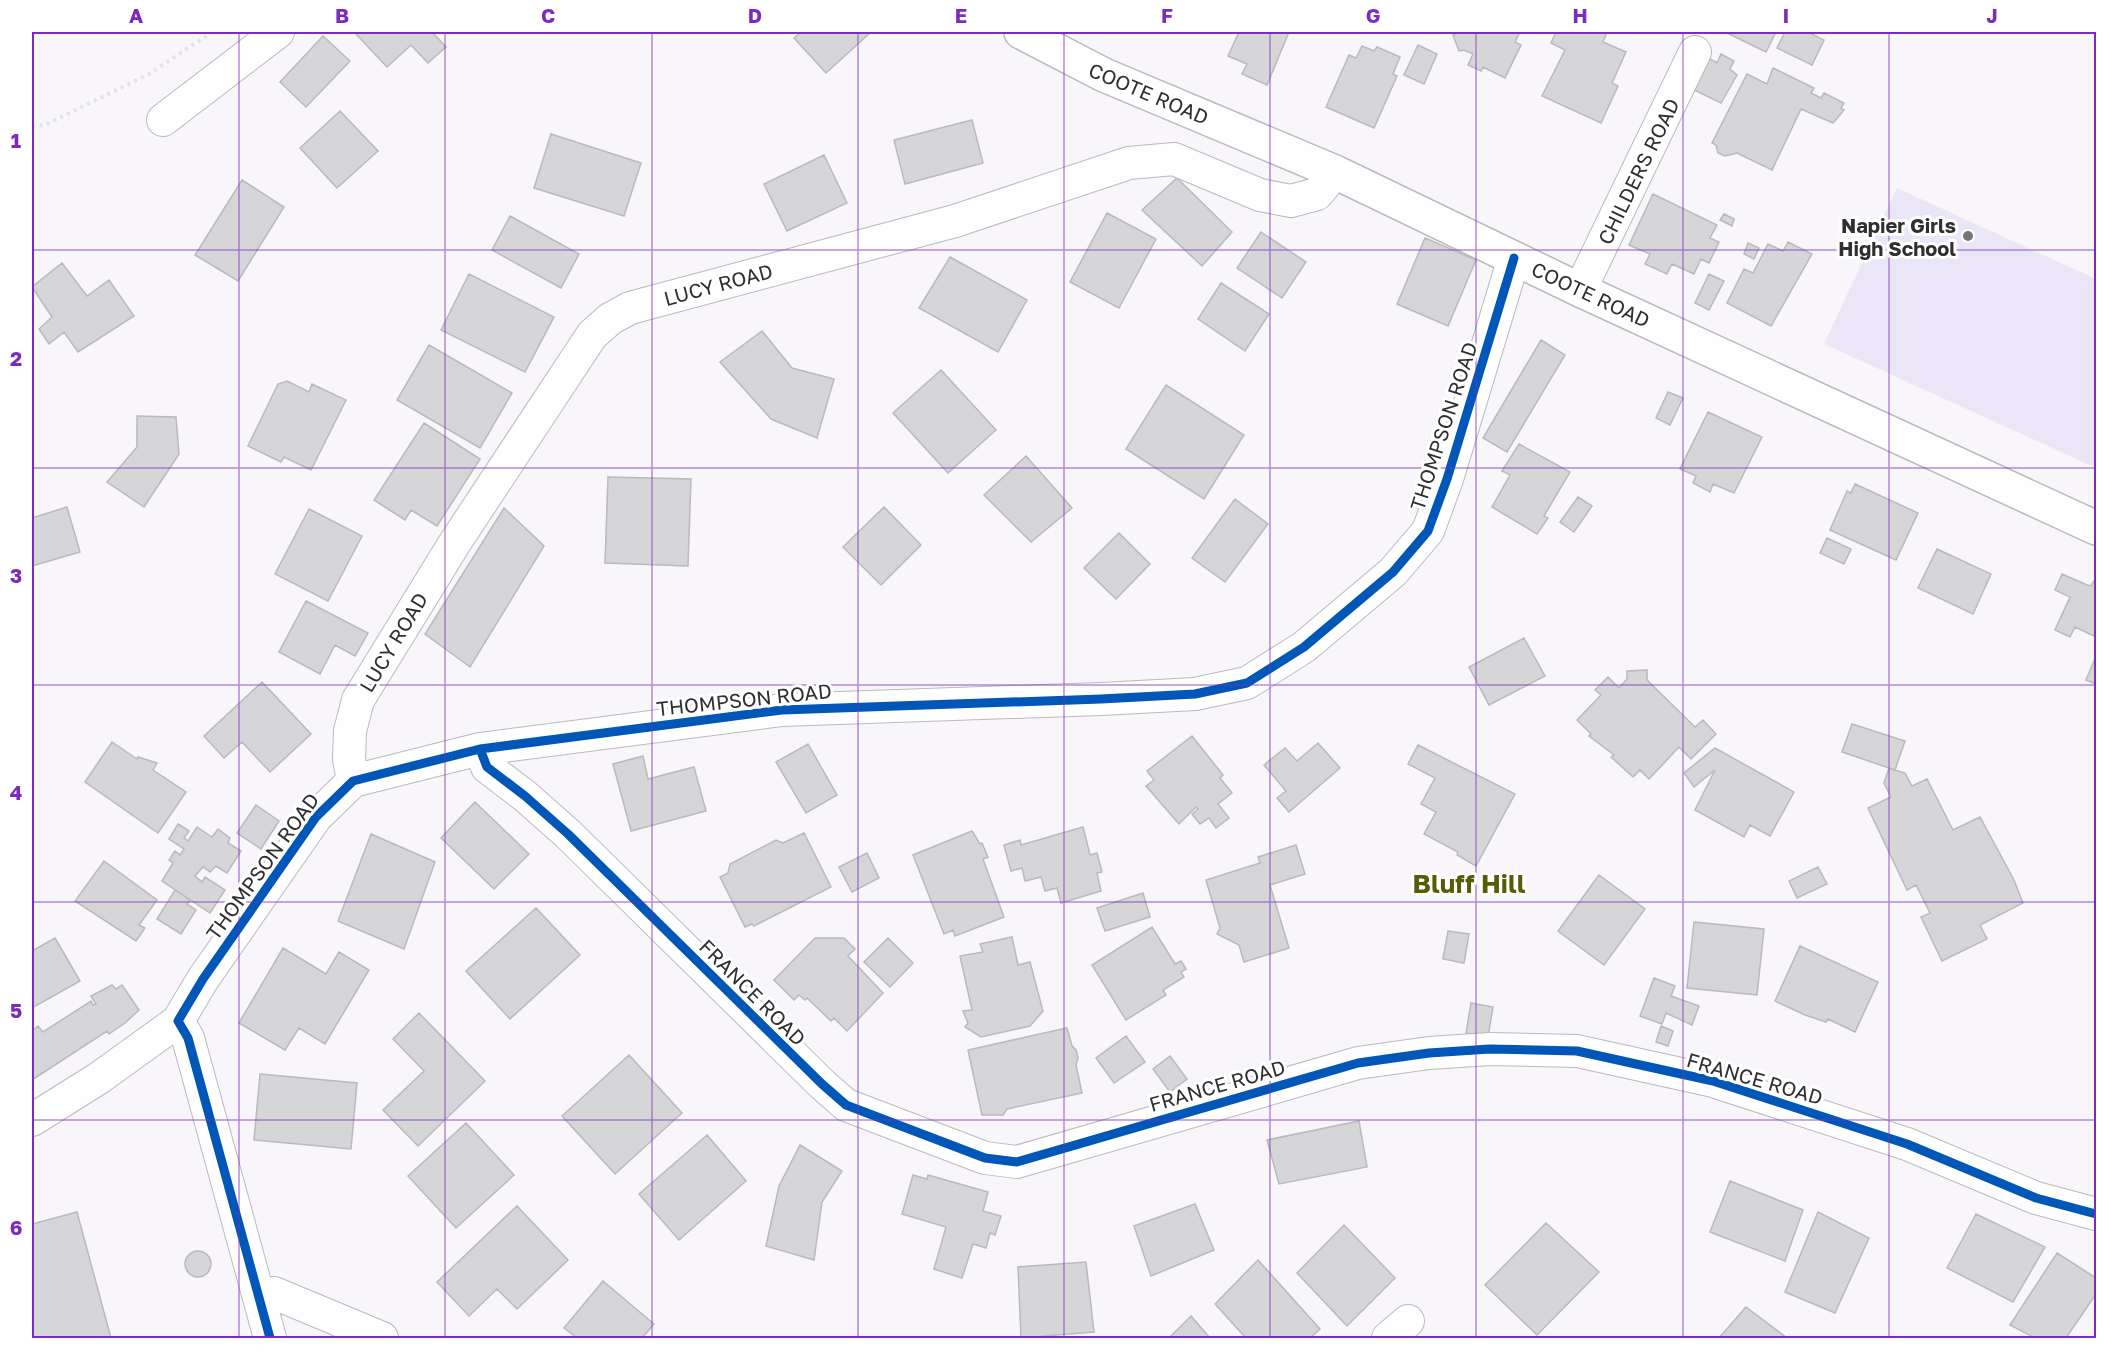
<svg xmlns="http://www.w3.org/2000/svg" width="2128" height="1370" font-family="'Golos Text',sans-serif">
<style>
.green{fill:#ebe6f7}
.building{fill:#d6d6d8;stroke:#bab9bb;stroke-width:1.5}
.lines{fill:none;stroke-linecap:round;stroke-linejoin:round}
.street-casing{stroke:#bababc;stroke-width:34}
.secondary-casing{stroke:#bababc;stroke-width:36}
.path{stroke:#e2e2e2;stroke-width:4;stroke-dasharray:3 4.5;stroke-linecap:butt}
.street{stroke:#fefefe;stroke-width:32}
.secondary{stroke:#fefefe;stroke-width:33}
.cycleway-casing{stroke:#fff;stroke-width:13}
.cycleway{stroke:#0057b8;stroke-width:9}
.grid{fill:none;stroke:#7b2cbf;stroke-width:1.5;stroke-opacity:0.55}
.poi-dot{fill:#757477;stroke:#fff;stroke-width:2}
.labels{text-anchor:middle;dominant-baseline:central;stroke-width:6;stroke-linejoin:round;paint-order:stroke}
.street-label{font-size:20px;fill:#2f2e30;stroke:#fff}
.poi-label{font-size:20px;font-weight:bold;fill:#2f2e30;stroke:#fff;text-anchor:end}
.district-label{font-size:26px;font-weight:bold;fill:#565d09;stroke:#fff}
.neatline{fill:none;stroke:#7b2cbf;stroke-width:2}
.grid-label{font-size:20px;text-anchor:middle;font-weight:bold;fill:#7b2cbf}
</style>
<rect width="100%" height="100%" fill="#f8f6fa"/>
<path class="green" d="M1897 188 2096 279V468L1824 344Z"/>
<path class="building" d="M354 32H432L446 47 428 63 411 45 387 67Z
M801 32H871L826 73 794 38Z
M1239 32H1289L1267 85 1242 74 1247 64 1228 56Z
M1459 32H1520L1515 42 1521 45 1505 78 1483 67 1481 71 1468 65 1473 54 1464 50 1459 51 1453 35Z
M1556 32H1607L1603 42 1626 52 1612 83 1618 86 1601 123 1542 96 1565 50 1551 43Z
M1725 32H1776L1766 52Z
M1785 32H1808L1824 40 1812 65 1777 48Z
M323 36 350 61 306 107 280 82Z
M1418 45 1437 54 1424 84 1404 75Z
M1362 46 1374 51 1377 47 1400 57 1393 74 1397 76 1374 128 1326 107 1349 55 1356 58Z
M1721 54 1734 61 1730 69 1737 75 1721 103 1694 90 1707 57 1717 63Z
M1773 68 1814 88 1811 93 1821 98 1824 93 1844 103 1841 108 1844 110 1833 123 1801 109 1772 170 1737 153 1725 156 1718 153 1716 145 1712 143 1747 74 1767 84Z
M340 111 378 151 337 188 300 148Z
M972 120 983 163 905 184 894 140Z
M551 134 641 163 624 216 534 188Z
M824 155 847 203 787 231 764 184Z
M1177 178 1232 232 1202 266 1142 210Z
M242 180 284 207 238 281 195 255Z
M1653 194 1717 225 1710 238 1719 242 1709 263 1701 259 1694 274 1672 264 1667 274 1645 264 1650 254 1629 245Z
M1107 213 1156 239 1119 308 1070 282Z
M1724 214 1734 219 1732 226 1720 220Z
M510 216 579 254 561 288 492 250Z
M1261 232 1306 262 1282 298 1237 268Z
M1425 238 1476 260 1448 326 1397 304Z
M1788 242 1812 254 1771 326 1727 303 1744 269 1753 273 1768 244 1783 251Z
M1748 243 1759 248 1754 259 1744 254Z
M950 257 1027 300 998 352 919 308Z
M62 263 87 296 109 280 134 316 78 352 64 332 49 344 39 329 52 317 32 287Z
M469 274 554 317 525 372 441 330Z
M1709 274 1724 281 1709 310 1695 303Z
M1221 283 1269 314 1245 351 1198 319Z
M762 331 792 368 834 379 817 438 771 419 720 362Z
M1541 340 1565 355 1507 452 1483 438Z
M429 345 512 393 480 448 397 400Z
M941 370 996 430 948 473 893 413Z
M287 381 309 392 312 384 346 400 311 470 284 457 281 462 248 446 278 384Z
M1166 385 1244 435 1204 499 1126 449Z
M1668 392 1683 398 1670 425 1656 418Z
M1708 412 1762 437 1734 493 1713 484 1710 492 1693 483 1696 476 1680 469Z
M137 416 176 417 179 454 144 507 107 482 137 447Z
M424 423 480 459 437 526 411 510 405 520 374 500Z
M1519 444 1570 472 1544 516 1548 518 1537 534 1492 507 1510 475 1502 471Z
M1026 456 1072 508 1031 542 984 495Z
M608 477 691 479 688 566 605 563Z
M1855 484 1918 513 1896 560 1830 530 1847 491 1851 493Z
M1578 497 1592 506 1574 532 1560 522Z
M1235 499 1268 524 1225 582 1192 558Z
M67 507 80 552 32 566V518Z
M884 507 921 545 881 585 843 547Z
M504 508 544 546 470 667 425 634Z
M309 509 362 536 328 601 275 574Z
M1119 533 1150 564 1116 599 1084 568Z
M1827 538 1851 549 1844 564 1820 553Z
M1937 549 1991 574 1973 614 1918 588Z
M2062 574 2087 585 2091 586 2094 581 2096 582V637L2075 627 2070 637 2055 630 2070 597 2055 590Z
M306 601 368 633 355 656 335 645 320 674 279 652Z
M1524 638 1545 676 1489 705 1469 667Z
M2096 656V684L2086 680Z
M1647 670V680L1695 727 1703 720 1716 734 1691 759 1679 747 1649 779 1640 770 1633 777 1611 757 1614 755 1589 736 1591 734 1577 720 1601 695 1595 690 1608 677 1619 688 1627 679V671Z
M262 682 311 734 270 772 242 742 224 758 204 736Z
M1852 724 1905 741 1895 770 1842 752Z
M1192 736 1223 775 1220 778 1232 793 1218 804 1229 818 1216 828 1209 818 1200 824 1192 814 1198 809 1196 807 1179 824 1146 786 1154 780 1147 771Z
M112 742 137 759 138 757 157 763 153 770 186 792 158 833 85 782Z
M1318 743 1340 768 1289 812 1277 798 1286 791 1264 765 1285 748 1297 761Z
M808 744 837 795 806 813 776 762Z
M1418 745 1515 794 1476 866 1457 855 1458 852 1424 834 1436 812 1421 804 1435 778 1408 764Z
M1715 748 1794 792 1770 836 1750 825 1744 837 1695 810 1715 770 1694 787 1684 773Z
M643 756 648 779 694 767 706 811 631 831 613 764Z
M1889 768 1905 773 1912 786 1927 779 1953 830 1980 817 2014 880 2023 903 1980 925 1987 939 1942 961 1921 917 1930 913 1916 885 1907 890 1868 808 1891 797 1884 783Z
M475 802 529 854 494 889 441 838Z
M256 805 279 821 261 849 237 833Z
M178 824 189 831 184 838 188 841 197 827 212 837 218 829 230 838 228 843 241 851 227 873 216 866 210 872 203 867 195 876 202 882 205 877 225 890 210 913 162 881 173 863 169 860 175 851 180 855 184 849 169 839Z
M1083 827 1090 855 1097 853 1102 872 1097 873 1101 891 1061 903 1057 888 1045 891 1041 877 1025 881 1022 868 1011 871 1004 845 1020 840 1021 845Z
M972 831 980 844 982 843 988 857 983 859 1004 917 955 936 953 930 944 934 913 855Z
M804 833 831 887 754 926 752 924 745 927 720 877 728 873 730 864 776 840 783 843Z
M371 834 435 862 404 949 338 921Z
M1296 845 1305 874 1270 885 1289 948 1244 962 1239 945 1217 934 1220 928 1206 880 1260 863 1258 857Z
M867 853 879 878 852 892 839 867Z
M104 861 157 900 139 925 145 928 136 941 75 901Z
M1818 867 1827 884 1797 898 1789 881Z
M1599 875 1645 909 1604 965 1558 931Z
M175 890 190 900 187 904 196 910 181 934 157 919Z
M1143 893 1150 917 1105 931 1097 908Z
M536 908 580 955 510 1019 466 971Z
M1694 922 1764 929 1757 995 1687 988Z
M1152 927 1175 964 1181 961 1186 969 1181 972 1184 977 1163 990 1166 995 1126 1020 1092 965Z
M1448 931 1469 934 1464 963 1443 959Z
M1012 937 1018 965 1030 962 1043 1011 1030 1026 981 1037 965 1027 968 1023 963 1011 972 1010 960 956 983 952 980 944Z
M55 938 80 981 32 1008V951Z
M815 938H844L855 949 848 956 883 993 847 1031 834 1018 831 1021 807 998 805 1000 799 995 794 1000 774 980Z
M888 938 913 963 890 987 864 962Z
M1800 946 1878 982 1855 1032 1828 1019 1826 1022 1805 1015 1775 1001Z
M283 948 326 974 339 952 369 970 325 1044 299 1028 285 1050 239 1023Z
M1654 978 1675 986 1671 996 1699 1006 1692 1025 1666 1013 1662 1024 1640 1016Z
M112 985 116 989 122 985 139 1010 125 1023 109 1034 107 1031 32 1080V1031L38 1026 43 1032 91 1001 93 1005 96 1004 91 996Z
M1471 1003 1493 1007 1488 1037 1466 1033Z
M419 1013 485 1081 418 1146 383 1110 424 1071 393 1039Z
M1661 1026 1673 1031 1668 1046 1656 1042Z
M1067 1028 1072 1046 1076 1050 1078 1058 1076 1065 1082 1093 1007 1109 1003 1115H982L968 1050Z
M1126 1036 1145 1062 1114 1083 1096 1058Z
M629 1055 682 1113 615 1174 562 1116Z
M1170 1056 1187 1079 1170 1092 1153 1069Z
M260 1074 357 1083 351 1149 254 1140Z
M1359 1121 1367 1167 1279 1184 1267 1140Z
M466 1123 514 1175 456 1228 408 1176Z
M707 1135 746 1181 679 1240 639 1194Z
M800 1145 842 1171 822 1202 814 1260 766 1246 779 1186Z
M913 1175 927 1179 928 1175 988 1192 983 1211 1001 1216 995 1235 990 1233 986 1248 973 1244 962 1278 934 1269 946 1227 902 1214Z
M1730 1181 1803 1210 1785 1261 1710 1232Z
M1195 1204 1214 1250 1151 1276 1134 1226Z
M517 1206 568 1260 517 1309 497 1289 469 1316 437 1282Z
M77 1212 111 1338H32V1224Z
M1818 1212 1869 1238 1835 1313 1785 1292Z
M1976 1214 2045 1247 2013 1302 1947 1268Z
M1546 1223 1599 1272 1537 1335 1485 1285Z
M1344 1225 1395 1278 1347 1326 1297 1273Z
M185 1264a13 13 0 1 1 26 0a13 13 0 1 1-26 0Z
M2057 1253 2096 1278V1294L2066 1338H2035L2010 1325Z
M1258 1260 1320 1329 1310 1338H1246L1215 1304Z
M1086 1262 1094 1332 1021 1338 1018 1267Z
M603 1281 654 1324 642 1338H577L564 1328Z
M1746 1307 1787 1338H1719Z
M1191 1316 1210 1338H1169Z"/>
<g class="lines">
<defs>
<path id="street" d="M163 120 278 32
M1580 290 1695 52
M480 749 487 767 525 796 568 834 822 1084 846 1105 985 1158 1017 1162 1358 1063 1429 1053 1490 1049 1577 1051 1713 1081 1907 1144 2036 1198 2096 1214
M353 781 349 759 350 731 358 700 454 544 592 335 610 319 630 308 955 221 1129 163 1174 159 1260 195 1291 201 1317 194 1335 172
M32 1120 99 1078 178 1021
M260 1298 274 1293 382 1338
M270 1338 188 1038 178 1021 203 979 316 817 353 781 480 749 782 710 1101 699 1195 694 1247 683 1304 647 1393 572 1428 531 1447 479 1514 258
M1388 1338 1408 1321"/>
<path id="secondary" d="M1021 32 1104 75 1335 172 1580 290 2096 528"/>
</defs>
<use href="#street" class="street-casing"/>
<use href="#secondary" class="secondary-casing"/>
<path class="path" d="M32 126 45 125 149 74 212 32"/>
<use href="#street" class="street"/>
<use href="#secondary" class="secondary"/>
<defs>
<path id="cycleway" d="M480 749 487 767 525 796 568 834 822 1084 846 1105 985 1158 1017 1162 1358 1063 1429 1053 1490 1049 1577 1051 1713 1081 1907 1144 2036 1198 2096 1214
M270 1338 188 1038 178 1021 203 979 316 817 353 781 480 749 782 710 1101 699 1195 694 1247 683 1304 647 1393 572 1428 531 1447 479 1514 258"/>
</defs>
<use href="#cycleway" class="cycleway-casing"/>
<use href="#cycleway" class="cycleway"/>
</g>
<path class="grid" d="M239 32V1338M445 32V1338M652 32V1338M858 32V1338M1064 32V1338M1270 32V1338M1476 32V1338M1683 32V1338M1889 32V1338M32 250H2096M32 468H2096M32 685H2096M32 902H2096M32 1120H2096"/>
<circle class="poi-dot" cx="1968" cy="236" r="6"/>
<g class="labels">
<g class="street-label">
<text transform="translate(1149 93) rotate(23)">COOTE ROAD</text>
<text transform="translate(1638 171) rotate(-64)">CHILDERS ROAD</text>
<text transform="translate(718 284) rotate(-15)">LUCY ROAD</text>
<text transform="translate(1591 294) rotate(25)">COOTE ROAD</text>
<text transform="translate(1443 426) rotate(-72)">THOMPSON ROAD</text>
<text transform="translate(393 642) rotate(-59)">LUCY ROAD</text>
<text transform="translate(744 699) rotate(-6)">THOMPSON ROAD</text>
<text transform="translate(262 866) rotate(-54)">THOMPSON ROAD</text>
<text transform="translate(753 992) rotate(45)">FRANCE ROAD</text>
<text transform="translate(1755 1078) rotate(16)">FRANCE ROAD</text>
<text transform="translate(1217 1085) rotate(-16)">FRANCE ROAD</text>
</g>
<g class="poi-label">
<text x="1956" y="225">Napier Girls<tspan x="1956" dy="23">High School</tspan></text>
</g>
<g class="district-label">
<text x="1469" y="883">Bluff Hill</text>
</g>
</g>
<rect width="2128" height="1370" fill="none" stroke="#ffffff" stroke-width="66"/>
<rect x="33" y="33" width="2062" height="1304" class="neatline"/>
<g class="grid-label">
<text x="136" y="23">A</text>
<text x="342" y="23">B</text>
<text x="548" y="23">C</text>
<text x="755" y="23">D</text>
<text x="961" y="23">E</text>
<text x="1167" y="23">F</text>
<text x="1373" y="23">G</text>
<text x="1580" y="23">H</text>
<text x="1786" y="23">I</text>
<text x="1992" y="23">J</text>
<text x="16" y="148">1</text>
<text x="16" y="366">2</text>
<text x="16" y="583">3</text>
<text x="16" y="800">4</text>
<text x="16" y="1018">5</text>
<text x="16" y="1235">6</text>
</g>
</svg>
